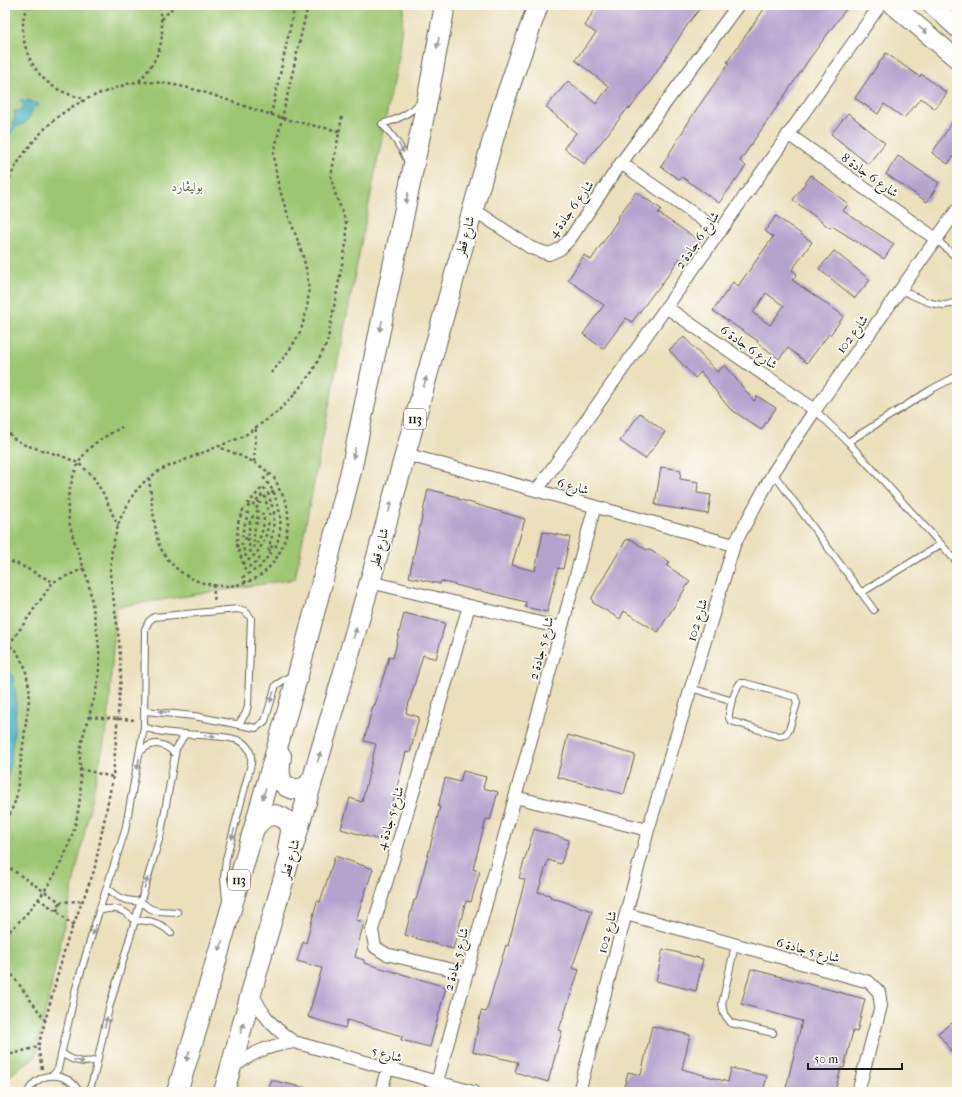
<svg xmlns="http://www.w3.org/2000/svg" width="962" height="1097" font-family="'IM FELL French Canon',Amiri,serif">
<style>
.green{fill:#9dc672;stroke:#5c7147}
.water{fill:#3faabf;stroke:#2e636e}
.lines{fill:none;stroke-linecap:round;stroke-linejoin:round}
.stream{stroke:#3faabf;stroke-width:4}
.building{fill:#b5a2cd;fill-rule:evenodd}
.service-casing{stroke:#646054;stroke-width:8}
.minor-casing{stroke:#646054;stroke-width:14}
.secondary-casing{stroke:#646054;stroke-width:20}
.primary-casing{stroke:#646054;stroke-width:22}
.path{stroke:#646054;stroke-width:2.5;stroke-dasharray:3 3;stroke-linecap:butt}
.service{stroke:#fff;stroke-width:6}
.minor{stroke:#fff;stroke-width:12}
.secondary{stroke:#fff;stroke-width:18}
.primary{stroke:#fff;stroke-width:20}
.oneway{fill:#999}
.labels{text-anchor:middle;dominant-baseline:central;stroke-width:3.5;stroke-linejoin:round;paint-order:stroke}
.shield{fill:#fdfcf7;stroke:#605f5e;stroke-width:1}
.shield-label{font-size:12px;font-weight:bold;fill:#1c1c1c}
.street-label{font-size:13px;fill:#1c1c1c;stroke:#fdfcf7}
.park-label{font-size:13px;fill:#50603e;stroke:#fdfcf7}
</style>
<rect width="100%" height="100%" fill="#fdfcf7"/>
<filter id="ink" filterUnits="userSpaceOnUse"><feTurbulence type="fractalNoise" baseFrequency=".025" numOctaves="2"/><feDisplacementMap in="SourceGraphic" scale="8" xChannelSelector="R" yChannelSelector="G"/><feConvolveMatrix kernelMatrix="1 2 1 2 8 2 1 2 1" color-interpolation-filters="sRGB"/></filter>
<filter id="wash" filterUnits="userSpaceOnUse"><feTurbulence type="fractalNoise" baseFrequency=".012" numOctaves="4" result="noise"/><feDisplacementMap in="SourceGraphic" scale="16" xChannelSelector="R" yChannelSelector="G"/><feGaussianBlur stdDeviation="0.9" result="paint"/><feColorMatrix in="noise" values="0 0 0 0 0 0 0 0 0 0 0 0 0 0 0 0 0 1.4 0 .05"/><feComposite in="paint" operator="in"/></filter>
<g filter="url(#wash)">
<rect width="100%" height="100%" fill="#ebdfbc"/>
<path class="green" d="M5 5H404L399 51 295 579 116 607 108 724 36 1056 5 1079Z"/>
<path class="water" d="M22 99 25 102 29 100 34 103H38L39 106 34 107C28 119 30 124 14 127L13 121 15 119 14 111H20L24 106 19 101Z
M5 663C9 669 13 675 14 683 18 702 15 722 13 741 11 758 9 774 5 790Z"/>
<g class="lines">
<path class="stream" d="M5 134 11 132 14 127"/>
</g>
<g id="blocks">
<path class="building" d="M597 5H703L690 21 652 79 630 109 628 108 584 164 564 148 576 133 546 107 568 81 596 104 609 87 575 60 596 33 585 26Z
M767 5H849L810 58 740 161 746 166 719 203 682 177 680 180 661 167 694 113 729 63 727 62Z
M886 53 920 77 921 74 947 93 935 109 921 98 904 118 884 104 878 114 855 98Z
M848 113 885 143 868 164 831 134Z
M957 115V151L948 164 932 153Z
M898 156 939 183 927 202 886 174Z
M811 175 848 204 843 211 894 244 884 259 832 226 830 228 793 200Z
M636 192 661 209 658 213 700 241 685 262 680 258 657 291 656 290 632 322 626 318 603 349 583 334 604 305 568 280 584 255 591 260 619 218 618 217Z
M776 216 812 242 792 270 797 274 792 280 844 316 830 335 829 334 807 363 788 348 779 359 757 342 758 341 713 311 733 282 738 286 773 237 765 231ZM766 293 784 306 770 325 753 313Z
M834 251 870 280 855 298 819 269Z
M684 337 717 372 725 365 754 401 757 396 776 408 761 430 729 408 701 372 695 378 669 350Z
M640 413 665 432 645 459 620 441Z
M661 467 681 470 680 479 698 482 697 493 711 495 708 514 655 505Z
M428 489 458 497V499L525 519 512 565 535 571 543 532 570 537 563 569 558 568 547 612 525 607 526 602 478 590V591L441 581 440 584 409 577Z
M631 539 646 550 648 549 670 562 667 566 690 581 658 632 624 611 620 619 593 603 592 598 595 592 626 540Z
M404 613 445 623 436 659 423 655 406 713 419 717 410 753 406 752 383 841 341 829 350 798 362 802 376 744 364 741 373 705H375L389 657 393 658Z
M568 735 635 755 624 794 557 777Z
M463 771 486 777 483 788 498 792 490 820 486 819 473 869 480 871 471 902 466 901 453 949 405 935 414 900H416L430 847 440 807H438L445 778 460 782Z
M534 829 569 840 561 864 548 860 538 892 550 895V897L592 911 572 968 579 970 559 1030 562 1031 548 1082 515 1072 518 1062 473 1052 481 1011 486 1012 506 945 508 946 525 880 519 878Z
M335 856 373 869 356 920 364 922 355 957 364 960V963L446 987 430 1047 401 1040 402 1036 347 1020 345 1028 308 1017 322 968 297 961 303 942 306 943 317 901 320 902Z
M663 949 703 959 696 991 656 981Z
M751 969 865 999 857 1032 853 1031 844 1068H841L835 1092H785L802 1021 741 1004Z
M952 1023 957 1030V1059L938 1033Z
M652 1026 690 1035 682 1069 728 1082 731 1068 767 1076 763 1092H623L628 1072 641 1075Z
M271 1080 305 1088V1092H268Z"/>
</g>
</g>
<g filter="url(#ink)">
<use href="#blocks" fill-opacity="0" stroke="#646054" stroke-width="1"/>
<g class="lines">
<defs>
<path id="service" d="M408 162C401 147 394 136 382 124 397 120 410 114 421 102
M936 239 957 258
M901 290C917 297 940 312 957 301
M815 410 848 442 957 562
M848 442 932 389 957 376
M773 473 874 610
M861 593 941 544
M740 683H745L795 697 797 703 789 730 785 735 779 736 731 721C729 718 728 718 729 715 729 708 736 688 740 683Z
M691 688 733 701
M145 711 194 716 256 728 265 721 276 685 292 675
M144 727C165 735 190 734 212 736 221 737 234 737 242 742 250 747 252 755 251 764L226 859 224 878 226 900
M141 751C153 740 165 743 175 754
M107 888 119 897 126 900 141 902 151 909 158 911 177 912
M99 911C114 906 125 909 135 921 149 919 161 923 171 933
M735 945 722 1004 724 1014 731 1023 773 1033
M62 1053C73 1062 84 1064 97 1060
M53 1075 58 1069 76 988 99 911 125 831 144 727 145 629 149 621 154 617 238 609 245 611 251 618 248 705 246 713 238 725
M28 1092C38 1070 69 1071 79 1092
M89 1092 95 1072 109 1008 161 833 176 749 185 734"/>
<path id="minor" d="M788 134 936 239
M621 163 720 232
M473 209 531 248 549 254 560 249 570 239 621 163 738 5
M666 307 815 410
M405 454 734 545
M537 490 880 5
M370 582 561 628
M515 797 648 830
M626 914 869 982 879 992 881 1006 858 1092
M466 973 386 954 375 947 372 930 469 606
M252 992C262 1015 273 1028 294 1042L473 1092
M231 1069C252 1052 268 1046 294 1042
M437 1082 595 506
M381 1092 387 1069
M579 1092 648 830 734 545 773 473 815 410 957 210"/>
<path id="secondary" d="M893 5 957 59
M932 5 957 28"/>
<path id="primary" d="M281 756C280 763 278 774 282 781 286 789 297 791 305 787 308 786 311 781 313 778
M254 828C258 824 262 819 266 817 275 812 289 818 291 829 291 835 289 842 288 848
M177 1092 196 1031 299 671 351 471 429 91 445 5
M224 1092 265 943 370 582 473 209 503 105 538 5"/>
</defs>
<use href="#service" class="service-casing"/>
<use href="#minor" class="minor-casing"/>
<use href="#secondary" class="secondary-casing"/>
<use href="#primary" class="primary-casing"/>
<path class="path" d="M27 5C16 34 28 70 54 87 63 93 74 96 85 99
M162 19 175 5
M139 81C161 57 167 37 158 5
M271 115 295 5
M5 190C14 163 34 138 55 119 71 106 88 97 108 91 118 87 130 82 140 82 187 81 228 102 272 115 294 122 317 126 339 131
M271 373C281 361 292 348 299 334 302 328 303 322 305 316 318 270 291 232 280 190 276 177 275 166 274 153L308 5
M5 429 13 438 25 445 62 456 78 463 92 475 103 493 118 526
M254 462 256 427
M149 478C151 496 153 514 156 532 157 537 158 543 160 547 168 563 182 576 200 582 214 586 229 588 244 583 272 576 290 542 288 514 288 505 284 497 279 489 278 485 276 481 274 478 260 462 238 455 219 447
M265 490 263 487 261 489 246 506 251 507 263 494 265 497 269 514 274 512 273 533 269 546 275 548C281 534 282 520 278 505L272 506 268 493 274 492 264 478 269 475
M274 492 276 500
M248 538 251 555
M237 541 238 523 243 510 248 513 242 534 243 539 248 538 250 522 253 516 258 518 254 532V547C262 537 264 527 264 515L255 510 260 503 256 501
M246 557 242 544 237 545 245 569 254 564 261 557
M5 561 16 563 53 582
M243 564C261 553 267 539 269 519
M246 583 243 577 260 567 272 551 266 549
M213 585 215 603
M5 643 16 650 25 667 30 692 16 799 5 826
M9 645 53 582 85 568
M89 717 136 720
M80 769 113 777
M5 865 60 902 82 901
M38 899 57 911 73 926
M57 911 60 902
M5 935C45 900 75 850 80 797 82 780 78 763 81 746 86 720 98 695 99 669 101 646 95 620 91 597 87 565 65 532 68 500 68 494 71 486 72 480 82 448 95 442 122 427
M5 965 45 1020
M5 1056 37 1047
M42 1069 38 1047 67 941 94 871 113 777 121 675 119 640 110 573 112 548 120 519 134 493 146 480 160 470 244 436 276 413 293 396 312 372 327 343 347 239 346 222 334 190 331 176 342 117"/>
<use href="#service" class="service"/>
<use href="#minor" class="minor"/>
<use href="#secondary" class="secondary"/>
<use href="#primary" class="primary"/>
</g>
<defs><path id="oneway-solid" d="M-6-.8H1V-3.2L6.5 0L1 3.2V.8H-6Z"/></defs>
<g class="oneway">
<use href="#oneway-solid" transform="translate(923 30) rotate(40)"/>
<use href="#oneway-solid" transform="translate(438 43) rotate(100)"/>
<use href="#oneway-solid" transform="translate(401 148) rotate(61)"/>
<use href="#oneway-solid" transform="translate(407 198) rotate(102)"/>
<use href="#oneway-solid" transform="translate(381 326) rotate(102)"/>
<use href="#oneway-solid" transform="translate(425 382) rotate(-75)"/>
<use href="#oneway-solid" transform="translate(354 453) rotate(102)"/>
<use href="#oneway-solid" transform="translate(390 507) rotate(-75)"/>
<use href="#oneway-solid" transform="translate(355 633) rotate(-74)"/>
<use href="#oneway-solid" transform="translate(272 697) rotate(108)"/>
<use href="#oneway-solid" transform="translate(164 712) rotate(-174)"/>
<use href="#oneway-solid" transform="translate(210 736) rotate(5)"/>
<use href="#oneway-solid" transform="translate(319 757) rotate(-74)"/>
<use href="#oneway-solid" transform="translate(138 764) rotate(101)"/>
<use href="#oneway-solid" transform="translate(264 794) rotate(106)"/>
<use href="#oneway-solid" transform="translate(233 834) rotate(105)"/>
<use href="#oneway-solid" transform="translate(146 883) rotate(-73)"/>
<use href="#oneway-solid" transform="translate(94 930) rotate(107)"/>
<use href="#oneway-solid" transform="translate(221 946) rotate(106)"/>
<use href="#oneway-solid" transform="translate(106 1022) rotate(-77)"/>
<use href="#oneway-solid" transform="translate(242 1028) rotate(-75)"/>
<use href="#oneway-solid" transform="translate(188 1056) rotate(108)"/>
<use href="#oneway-solid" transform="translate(79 1061) rotate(11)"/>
</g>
</g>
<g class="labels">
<g class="shield">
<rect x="404" y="409" width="22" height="20" rx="3"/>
<rect x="228" y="870" width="22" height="20" rx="3"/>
</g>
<g class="shield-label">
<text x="415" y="419">113</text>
<text x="239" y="880">113</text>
</g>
<g class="street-label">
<text transform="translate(870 175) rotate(35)">شارع 6 جادة 8</text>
<text transform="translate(571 209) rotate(-54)">شارع 6 جادة 4</text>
<text transform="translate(465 236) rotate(-75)">شارع قطر</text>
<text transform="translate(697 240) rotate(-55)">شارع 6 جادة 2</text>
<text transform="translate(852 334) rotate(-54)">شارع 102</text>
<text transform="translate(749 347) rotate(35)">شارع 6 جادة 6</text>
<text transform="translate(573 486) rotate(15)">شارع 6</text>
<text transform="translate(379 548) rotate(-75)">شارع قطر</text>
<text transform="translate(697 620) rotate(-73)">شارع 102</text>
<text transform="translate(541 648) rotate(-75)">شارع 5 جادة 2</text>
<text transform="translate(390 818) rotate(-73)">شارع 5 جادة 4</text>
<text transform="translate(290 859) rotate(-74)">شارع قطر</text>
<text transform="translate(607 932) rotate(-75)">شارع 102</text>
<text transform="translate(808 950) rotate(15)">شارع 5 جادة 6</text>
<text transform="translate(456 959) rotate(-75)">شارع 5 جادة 2</text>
<text transform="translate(387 1054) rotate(15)">شارع 5</text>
</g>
<g class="park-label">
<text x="187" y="186">بوليڤارد</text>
</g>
</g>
<rect width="962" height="1097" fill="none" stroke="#fdfcf7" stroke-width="20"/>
<path d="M808 1063v6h94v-6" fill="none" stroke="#1c1c1c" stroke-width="2"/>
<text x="814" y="1063" font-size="12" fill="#1c1c1c" stroke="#fdfcf7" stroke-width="3" paint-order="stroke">50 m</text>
</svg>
